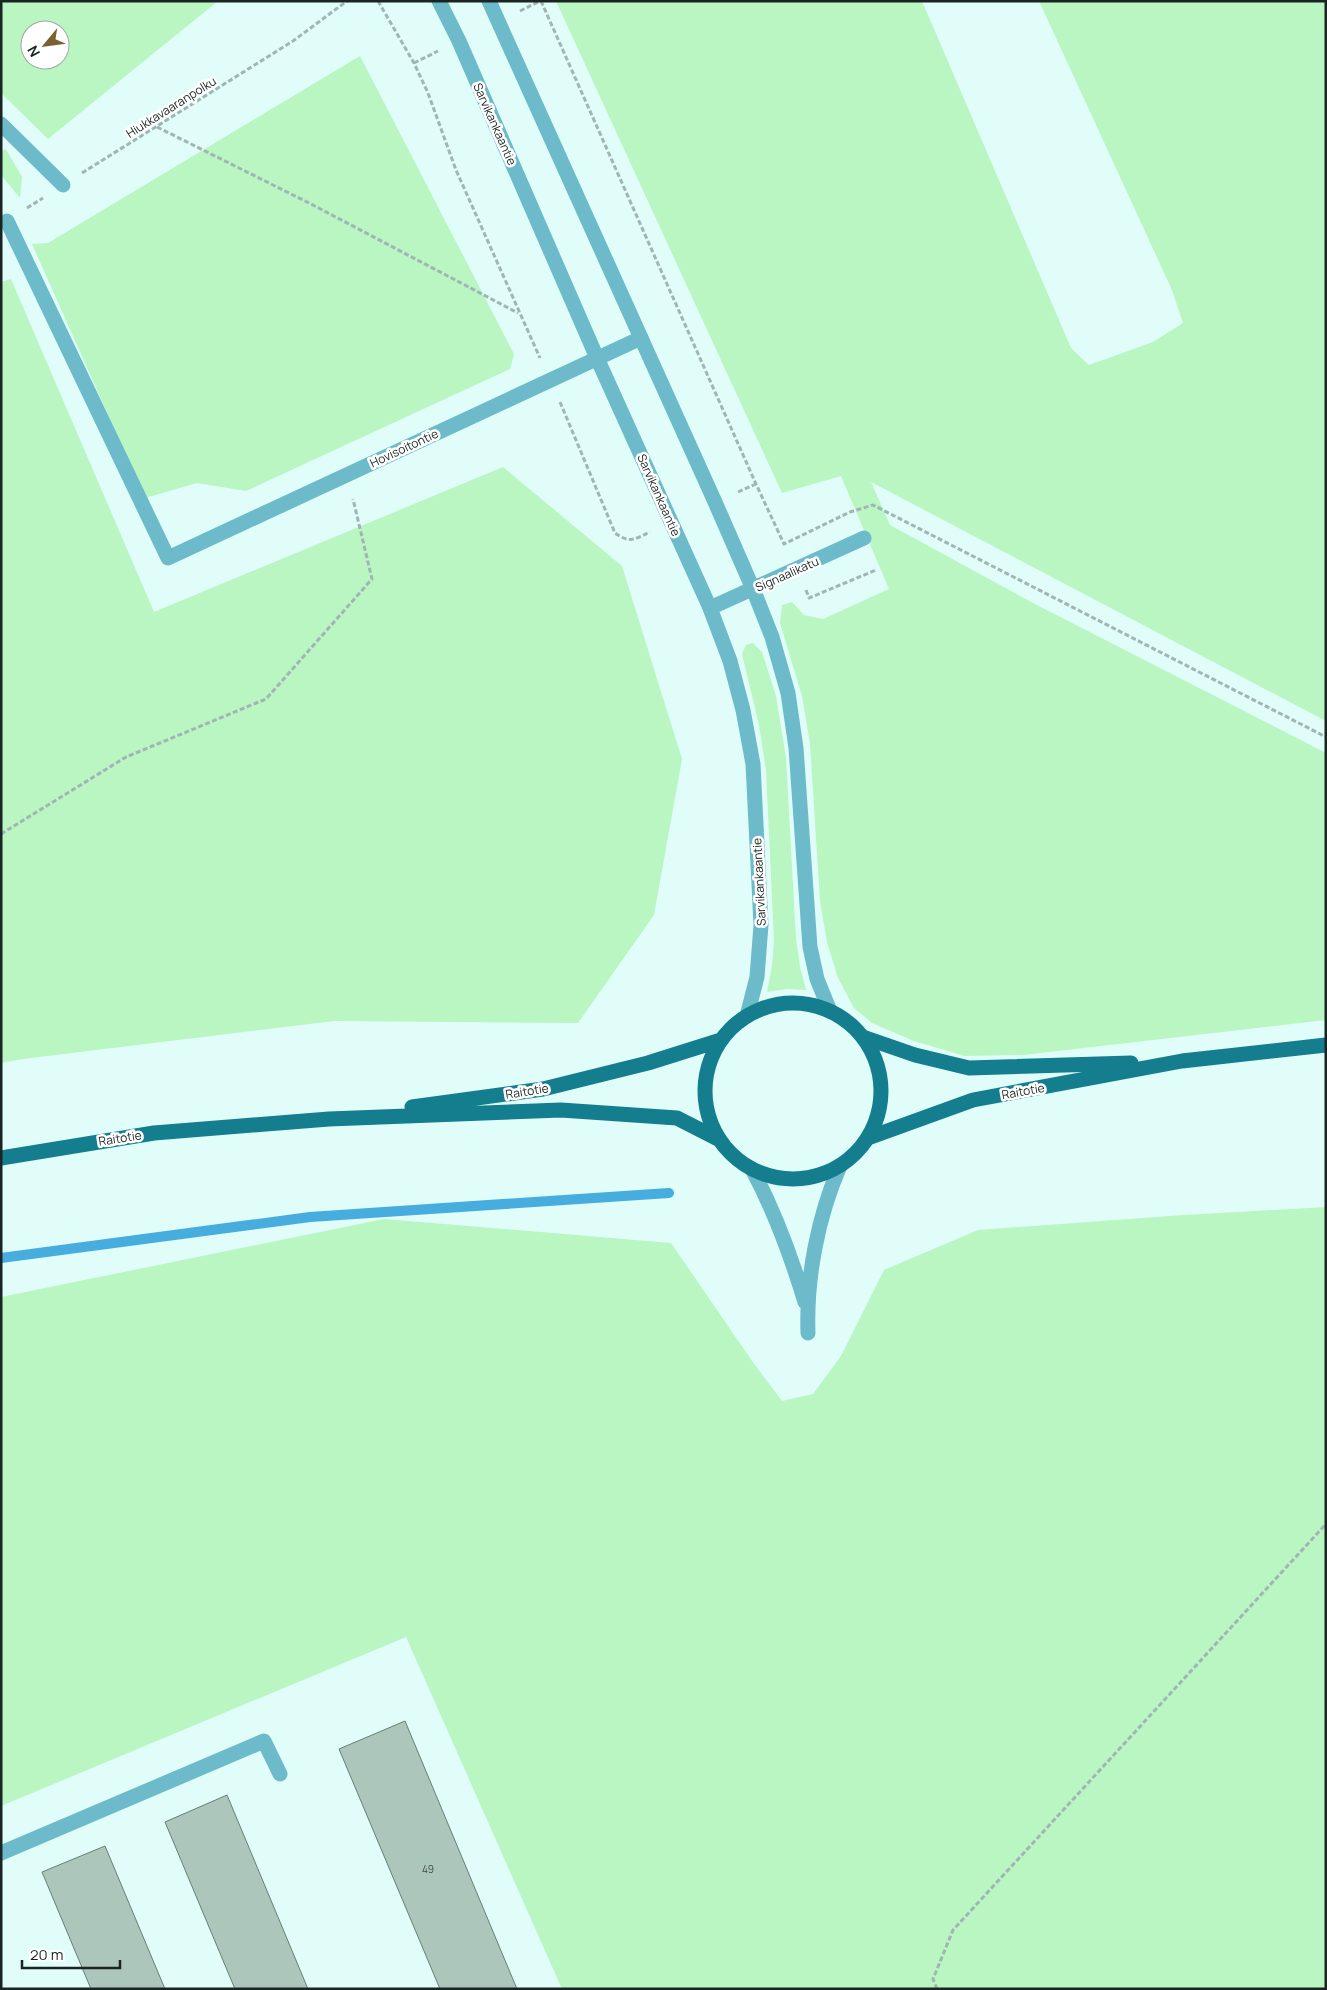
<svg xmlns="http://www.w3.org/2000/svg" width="1327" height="1990" font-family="Manrope,sans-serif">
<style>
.green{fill:#b9f6c2;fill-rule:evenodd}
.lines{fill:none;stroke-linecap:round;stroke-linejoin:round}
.stream{stroke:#46adde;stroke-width:10}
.building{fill:#adc6bc;stroke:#677e75}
.path{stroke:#9fb6b4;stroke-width:3;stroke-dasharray:5 2.5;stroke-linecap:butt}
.service{stroke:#6dbbca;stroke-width:15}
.minor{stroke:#6dbbca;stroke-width:15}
.tertiary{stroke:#6dbbca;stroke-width:15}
.primary{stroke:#147e8f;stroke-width:15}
.labels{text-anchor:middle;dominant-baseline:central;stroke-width:5;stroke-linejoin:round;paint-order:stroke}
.number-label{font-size:10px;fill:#3e4c49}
.street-label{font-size:12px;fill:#192423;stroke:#fff}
</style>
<rect width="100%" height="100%" fill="#e0fdfa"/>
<path class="green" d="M1 1H218L48 139 1 93ZM30 30H60V60H30Z
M556 1H922L1071 348 1089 365 1153 342 1183 323 1172 290 1039 1H1326V721L871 482 890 525 1033 603 1326 753V1020L1023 1055 965 1056 914 1041 872 1023 854 1008 838 978 827 942 820 901 810 744 802 696 780 623 782 605 792 602 804 615 823 619 889 589 841 476 782 493Z
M360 56 514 354 510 369 246 491 197 483 145 498 32 244 48 243Z
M5 149 7 151 22 177 20 198 1 175V152Z
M11 279 154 612 503 467 622 566 682 759 654 915 578 1023 334 1021 23 1059 1 1063V282Z
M753 643 762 652 776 696 786 758 796 939 800 967 806 990 787 989 767 992 772 966 774 941 766 770 759 725 742 654 746 645Z
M1326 1207V1989H562L406 1637 1 1806V1297L384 1219 671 1243 752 1361 782 1401 813 1394 841 1356 884 1270 978 1230 1184 1215Z"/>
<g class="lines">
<path class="stream" d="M1 1258 310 1217 669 1193"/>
</g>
<path class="building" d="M405 1721 517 1989H440L339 1749Z
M227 1795 308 1989H235L165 1822Z
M105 1846 165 1989H91L42 1872Z"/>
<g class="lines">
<path class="path" d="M378 1 414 63 428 93 456 170 540 358
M541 1 756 484 784 544 850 512 873 505 1326 737
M520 11 540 1
M414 63 438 51
M157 127 311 204 518 313
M82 173 293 41 347 1
M27 208 43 198
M560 402 615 533C630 544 635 539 650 532
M738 492 756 484
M806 590 809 598 876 570
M1 834 126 757 266 699 372 579 353 499
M937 1989 933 1979 953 1930 1326 1524"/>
<path class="service" d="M1 1853 264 1741 280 1774"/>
<path class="minor" d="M1 124 63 185
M7 221 168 558 641 338
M710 608 864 538
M752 1169C775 1212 791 1256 805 1302
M808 1333C806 1278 818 1216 840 1166"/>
<path class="tertiary" d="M439 1 459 41 597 358 710 608 730 661 743 710 753 764 761 925 757 977 747 1016
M489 1 715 502 753 589 772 637 788 693 796 748 810 947 817 979 830 1011"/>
<path class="primary" d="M705 1091a88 88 0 1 1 176 0a88 88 0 1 1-176 0Z
M863 1037 915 1055 969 1068 1131 1063
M412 1107 543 1089 648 1063 721 1040
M868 1138 973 1100 1182 1061 1326 1045
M1 1158 154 1133 329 1119 561 1110 677 1118 720 1140"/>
</g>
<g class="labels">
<g class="number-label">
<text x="428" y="1869">49</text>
</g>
<g class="street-label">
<text transform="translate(171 107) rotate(-32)">Hiukkavaaranpolku</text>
<text transform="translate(495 124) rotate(66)">Sarvikankaantie</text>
<text transform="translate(404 448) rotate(-25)">Hovisoitontie</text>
<text transform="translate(659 495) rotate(66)">Sarvikankaantie</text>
<text transform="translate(787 574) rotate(-24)">Signaalikatu</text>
<text transform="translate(759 882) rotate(-93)">Sarvikankaantie</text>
<text transform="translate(527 1091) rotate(-9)">Raitotie</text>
<text transform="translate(1023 1091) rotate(-10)">Raitotie</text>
<text transform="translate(120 1138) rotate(-9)">Raitotie</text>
</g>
</g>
<rect width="1327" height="1990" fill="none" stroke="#192423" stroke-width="5"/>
<g transform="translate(45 45) rotate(241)"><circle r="24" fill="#ffffff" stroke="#a3a7a7"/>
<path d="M0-4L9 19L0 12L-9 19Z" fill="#786231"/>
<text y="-8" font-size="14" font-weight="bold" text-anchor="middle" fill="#192423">N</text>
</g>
<path d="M22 1960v8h98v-8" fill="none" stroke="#192423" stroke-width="2.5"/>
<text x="30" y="1960" font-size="15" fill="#192423" stroke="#ffffff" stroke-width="4" paint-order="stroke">20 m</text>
</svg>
